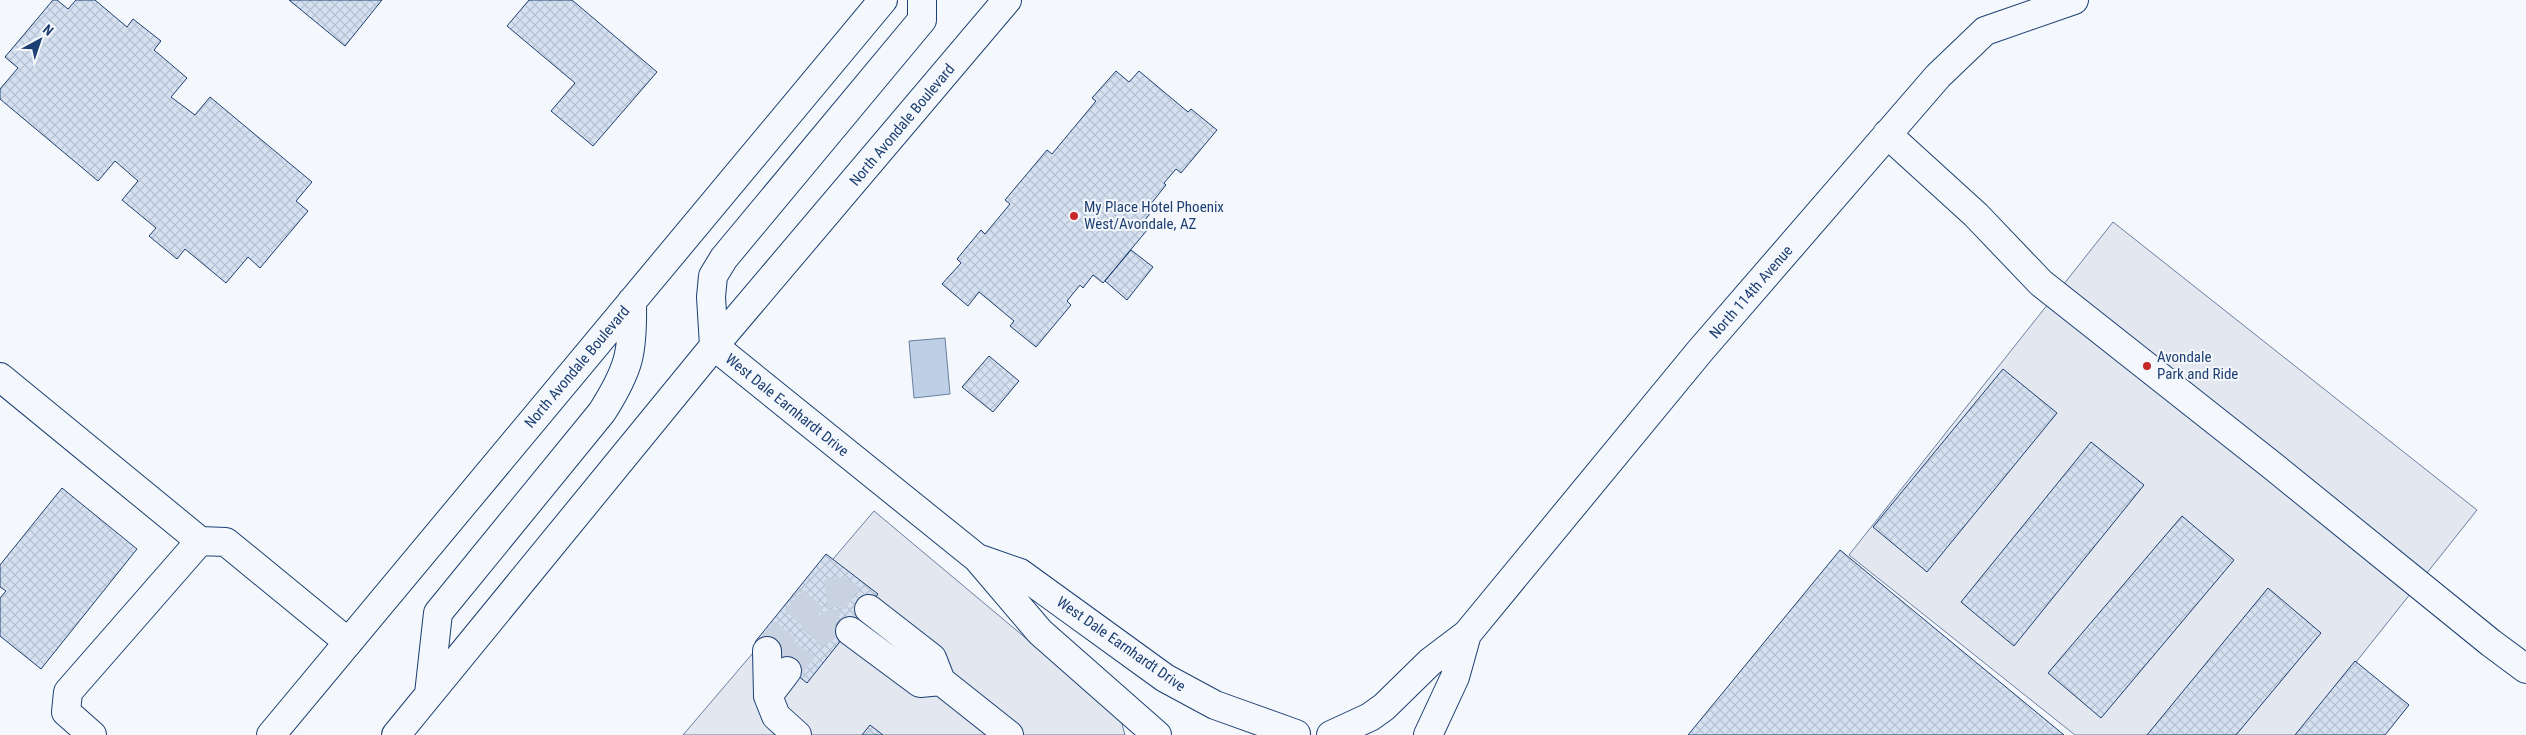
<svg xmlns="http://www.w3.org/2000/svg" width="2526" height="735" font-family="'Roboto Condensed',sans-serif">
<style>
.parking{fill:#e3e8f0;stroke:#687fa3}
.water{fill:#bed0e5;stroke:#687fa3}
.building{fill:url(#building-cross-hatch);stroke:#1d3f73}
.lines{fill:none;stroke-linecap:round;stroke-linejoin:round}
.minor-tunnel{stroke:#c9d2e0;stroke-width:28;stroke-dasharray:28 14;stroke-linecap:butt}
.minor-casing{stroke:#1d3f73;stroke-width:30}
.major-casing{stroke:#1d3f73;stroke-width:30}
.minor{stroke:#f4f7fb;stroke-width:28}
.major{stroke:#f4f7fb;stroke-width:28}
.poi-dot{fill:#c62828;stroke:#f4f7fb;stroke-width:2}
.labels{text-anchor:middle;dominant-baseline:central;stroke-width:4;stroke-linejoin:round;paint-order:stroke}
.street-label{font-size:15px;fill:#1d3f73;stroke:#f4f7fb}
.poi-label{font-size:15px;fill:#1d3f73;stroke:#f4f7fb;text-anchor:start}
</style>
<defs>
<pattern id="building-cross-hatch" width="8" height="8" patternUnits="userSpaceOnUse" patternTransform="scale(1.25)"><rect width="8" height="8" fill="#d5e0f0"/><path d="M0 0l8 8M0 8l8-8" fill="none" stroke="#b6c1d1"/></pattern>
</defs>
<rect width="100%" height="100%" fill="#f4f7fb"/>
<path class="parking" d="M2113 222 2477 510 2298 735H2075L1849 555Z
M874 511 1120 717 1125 735H683Z"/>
<path class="water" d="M945 338 950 394 914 398 909 341Z"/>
<path class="building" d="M53 0H57L68 9 76 0H95L127 27 133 19 161 41 154 50 187 78 171 97 195 115 210 97 312 182 296 201 308 211 260 268 248 257 226 283 185 249 177 259 149 236 156 228 122 200 138 181 115 161 98 181 0 99V89L18 68 5 57Z
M289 0H382L345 46Z
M529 0H572L657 72 593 146 551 111 575 83 507 26Z
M1116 71 1129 82 1139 71 1188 112 1191 109 1217 130 1181 173 1176 169 1164 183 1166 185 1150 205 1154 208 1142 224 1148 229 1103 283 1093 275 1083 288 1080 285 1067 301 1071 305 1036 347 1010 326 1014 321 979 292 968 306 942 284 961 263 957 259 981 230 985 234 1010 204 1005 200 1047 150 1052 154 1096 101 1092 98Z
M1131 250 1153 267 1127 300 1105 281Z
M989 356 1019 381 993 412 962 387Z
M2003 369 2057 413 1927 572 1873 527Z
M2091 442 2144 485 2014 646 1961 602Z
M62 488 137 549 41 669 0 636V598L6 591 0 587V565Z
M2182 516 2234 560 2101 718 2048 673Z
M1840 550 2064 735H1688Z
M826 554 878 594 807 683 755 642Z
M2268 588 2321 633 2236 735H2147Z
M2355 661 2409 705 2385 735H2295Z
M870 725 883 735H862Z"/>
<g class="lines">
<path class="minor-tunnel" d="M767 651 817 595 842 592 869 609
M787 671 813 636 833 623 850 631"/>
<defs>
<path id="minor" d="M1887 134 1976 215 2041 283 2274 467 2491 643 2526 669
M714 346 977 558 1040 632 1157 735
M0 377 200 541
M977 558 1020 573 1165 678 1215 705 1296 734
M869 609 932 658 941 681 1009 735
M850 631 920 683 941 681
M767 651 768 696
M787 671 768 696 776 716 797 735
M92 735 66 712 68 692 200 541 226 542 348 642
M1331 735 1370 717 1384 707 1430 662 1467 634 1700 351 1938 76 1985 31 2074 0
M1428 735 1455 677 1467 634"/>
<path id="major" d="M714 346 711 297 713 276 724 258 922 20V0
M429 694 438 613 602 412C630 368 633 352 632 301
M271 735 883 0
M396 735 714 346 1007 0"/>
</defs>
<use href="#minor" class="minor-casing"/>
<use href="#major" class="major-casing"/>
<use href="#minor" class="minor"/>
<use href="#major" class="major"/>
</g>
<g class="poi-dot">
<circle cx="1074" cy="216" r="5"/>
<circle cx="2147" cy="366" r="5"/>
</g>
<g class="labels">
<g class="street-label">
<text transform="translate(902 125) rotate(-50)">North Avondale Boulevard</text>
<text transform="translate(1751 292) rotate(-49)">North 114th Avenue</text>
<text transform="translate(577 367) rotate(-50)">North Avondale Boulevard</text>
<text transform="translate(787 405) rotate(39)">West Dale Earnhardt Drive</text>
<text transform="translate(1121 644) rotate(35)">West Dale Earnhardt Drive</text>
</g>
<g class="poi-label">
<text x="1084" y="207">My Place Hotel Phoenix<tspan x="1084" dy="17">West/Avondale, AZ</tspan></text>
<text x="2157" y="357">Avondale<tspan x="2157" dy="17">Park and Ride</tspan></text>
</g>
</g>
<g transform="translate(40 40) rotate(40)" stroke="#f4f7fb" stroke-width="4" paint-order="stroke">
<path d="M0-4L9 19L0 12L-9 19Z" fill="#1d3f73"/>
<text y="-8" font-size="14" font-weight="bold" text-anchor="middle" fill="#1d3f73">N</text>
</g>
</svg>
